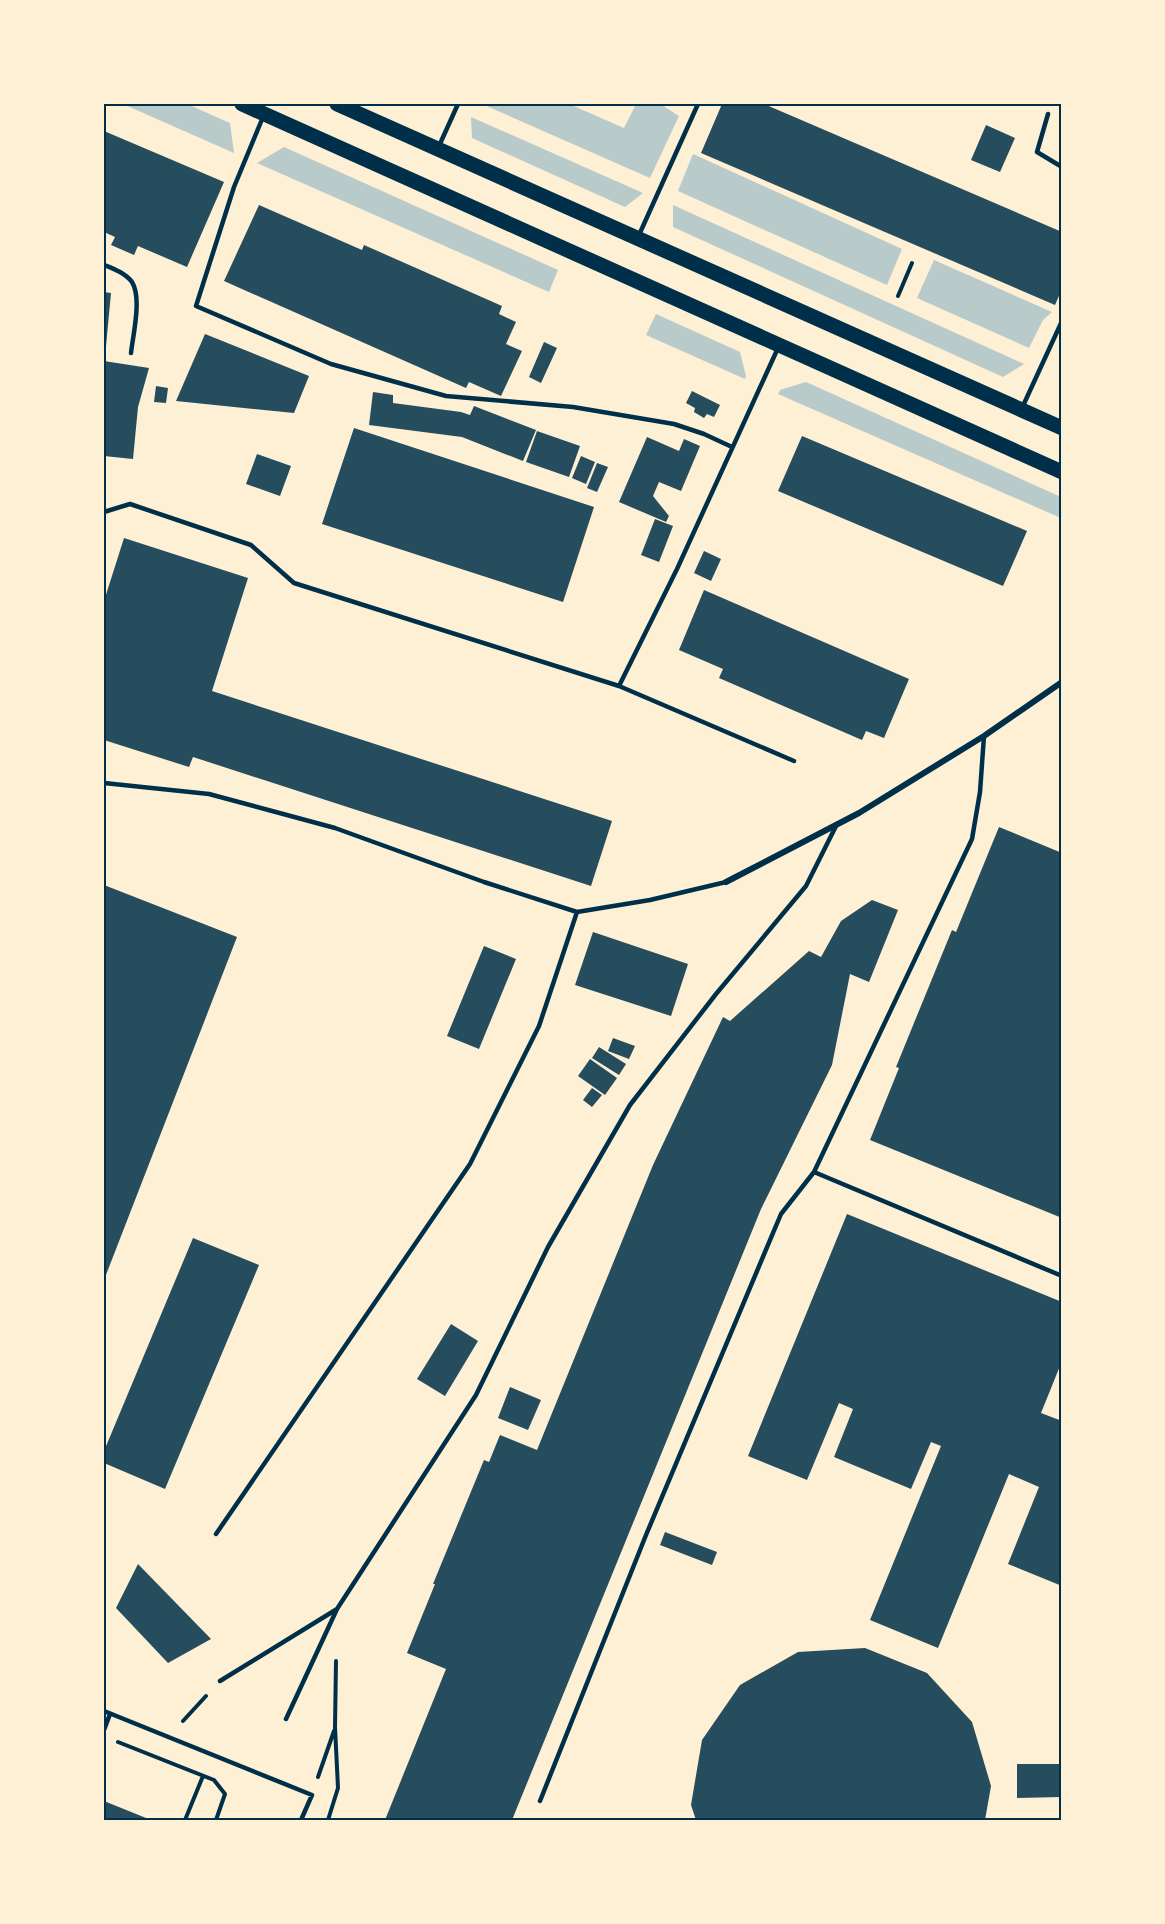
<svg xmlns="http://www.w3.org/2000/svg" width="1165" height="1924" font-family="Arial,sans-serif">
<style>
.green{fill:#b9caca}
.building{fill:#264d5e}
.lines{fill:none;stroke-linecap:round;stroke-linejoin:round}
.path{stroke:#003049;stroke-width:4}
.service{stroke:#003049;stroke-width:4.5}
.minor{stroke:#003049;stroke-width:6}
.primary{stroke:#003049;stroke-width:15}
.neatline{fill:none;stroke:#003049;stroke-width:2}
</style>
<rect width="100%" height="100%" fill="#fdf0d5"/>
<path class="green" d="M123 104H187L230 123 234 153Z
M482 104H569L624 128 636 104H660L679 116 650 178Z
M471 117 643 193 625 207 472 138Z
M284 147 558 270 549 292 257 163Z
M693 154 902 249 887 285 678 191Z
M673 205 1024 364 1003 377 673 227Z
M934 260 1052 312 1043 320 1029 348 917 298Z
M656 314 740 352 746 376 745 379 646 335Z
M806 382 1061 497V518L778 394 780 390Z"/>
<path class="building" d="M722 104H764L1062 232V289L1055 305 701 153Z
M986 125 1015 138 1000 172 971 160Z
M104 131 224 182 187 267 138 246 134 255 111 245 115 237 104 232Z
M259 205 362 250 364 245 502 306 499 314 516 322 506 344 522 351 501 396 469 382 466 388 224 281Z
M104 292 111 293 105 357H104Z
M205 334 309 376 294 413 176 401Z
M544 342 557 348 541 383 529 377Z
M104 361 149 368 138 407 133 459 104 456Z
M156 386 168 388 166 403 154 402Z
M692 391 720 405 714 417 707 414 704 418 694 412 695 408 686 403Z
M373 392 393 395V403L461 412 470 415 474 406 536 430 523 461 462 437 369 425Z
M354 428 594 507 563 602 322 524Z
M537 431 580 446 569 477 526 462Z
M802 436 1027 531 1003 586 778 491Z
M647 437 679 451 684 439 700 446 681 491 659 482 653 496 669 516 666 522 619 502Z
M257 454 291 466 280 496 246 484Z
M581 456 595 462 586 484 572 478Z
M597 463 608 467 597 492 587 488Z
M655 519 673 526 659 562 641 555Z
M124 538 248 578 212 691 612 821 591 886 193 757 189 767 104 740V601Z
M704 551 721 559 711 581 694 573Z
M704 590 909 679 884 738 866 731 862 740 719 678 723 669 679 650Z
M999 827 1062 853V1218L870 1140 899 1068 896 1067 952 930 956 932Z
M104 885 237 937 104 1280Z
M872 900 898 910 869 982 850 974 832 1065 761 1209 512 1820H385L446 1669 407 1653 435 1584H433L484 1460 489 1462 500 1435 537 1450 653 1165 723 1017 730 1021 809 951 821 957 841 921Z
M593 932 688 964 671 1016 575 985Z
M484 946 516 959 479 1049 447 1036Z
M613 1038 635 1046 629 1059 608 1051Z
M599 1047 626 1064 619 1075 592 1058Z
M590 1059 617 1078 605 1095 578 1076Z
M592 1088 602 1095 592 1107 583 1100Z
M847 1214 1062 1302V1361L1041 1413 1062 1421V1586L1008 1564 1039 1487 1009 1474 938 1648 870 1620 941 1446 931 1442 911 1489 834 1457 853 1409 839 1403 807 1480 748 1456Z
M193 1238 259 1265 165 1489 104 1463V1451Z
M451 1324 478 1341 445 1396 417 1379Z
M510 1387 541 1400 528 1430 498 1418Z
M665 1532 717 1552 712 1565 660 1545Z
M138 1564 211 1639 168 1663 116 1608Z
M865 1648 927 1673 972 1722 991 1786 985 1820H696L691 1805 702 1740 740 1685 798 1652Z
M1017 1764H1062V1797L1017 1798Z
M104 1801 151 1820H104Z"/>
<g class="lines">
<path class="path" d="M898 296 912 263
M183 1721 206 1696
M118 1742 214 1780 225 1794 216 1820
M318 1777 334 1731
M185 1820 203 1776
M328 1820 338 1788 335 1727 336 1661"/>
<path class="service" d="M1048 114 1037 152 1062 167
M263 117 234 187 196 306 331 364 446 396 573 407 674 424 704 434 732 447
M439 146 458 104
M639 235 698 104
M104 265C114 269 125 273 132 282 142 298 133 335 131 353
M1022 408 1062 321
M104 512 130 504 251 545 294 583 619 686 677 569 778 348
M619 686 794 761
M104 783 209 794 335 828 484 882 577 912 650 900 726 882
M814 1172 1062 1276
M216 1534 470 1164 539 1026 577 912
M220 1681 337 1609
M104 1711 312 1795 301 1820
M286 1719 337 1609 476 1395 548 1247 630 1105 716 994 806 886 836 826
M104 1730 110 1714
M540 1801 646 1535 781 1214 814 1172 972 839 980 792 984 736"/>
<path class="minor" d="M726 882 859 813 984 736 1062 682"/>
<path class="primary" d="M242 104 1062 472
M337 104 1062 428"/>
</g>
<rect width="1165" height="1924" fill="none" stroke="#fdf0d5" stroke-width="210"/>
<rect x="105" y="105" width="955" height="1714" class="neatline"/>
</svg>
